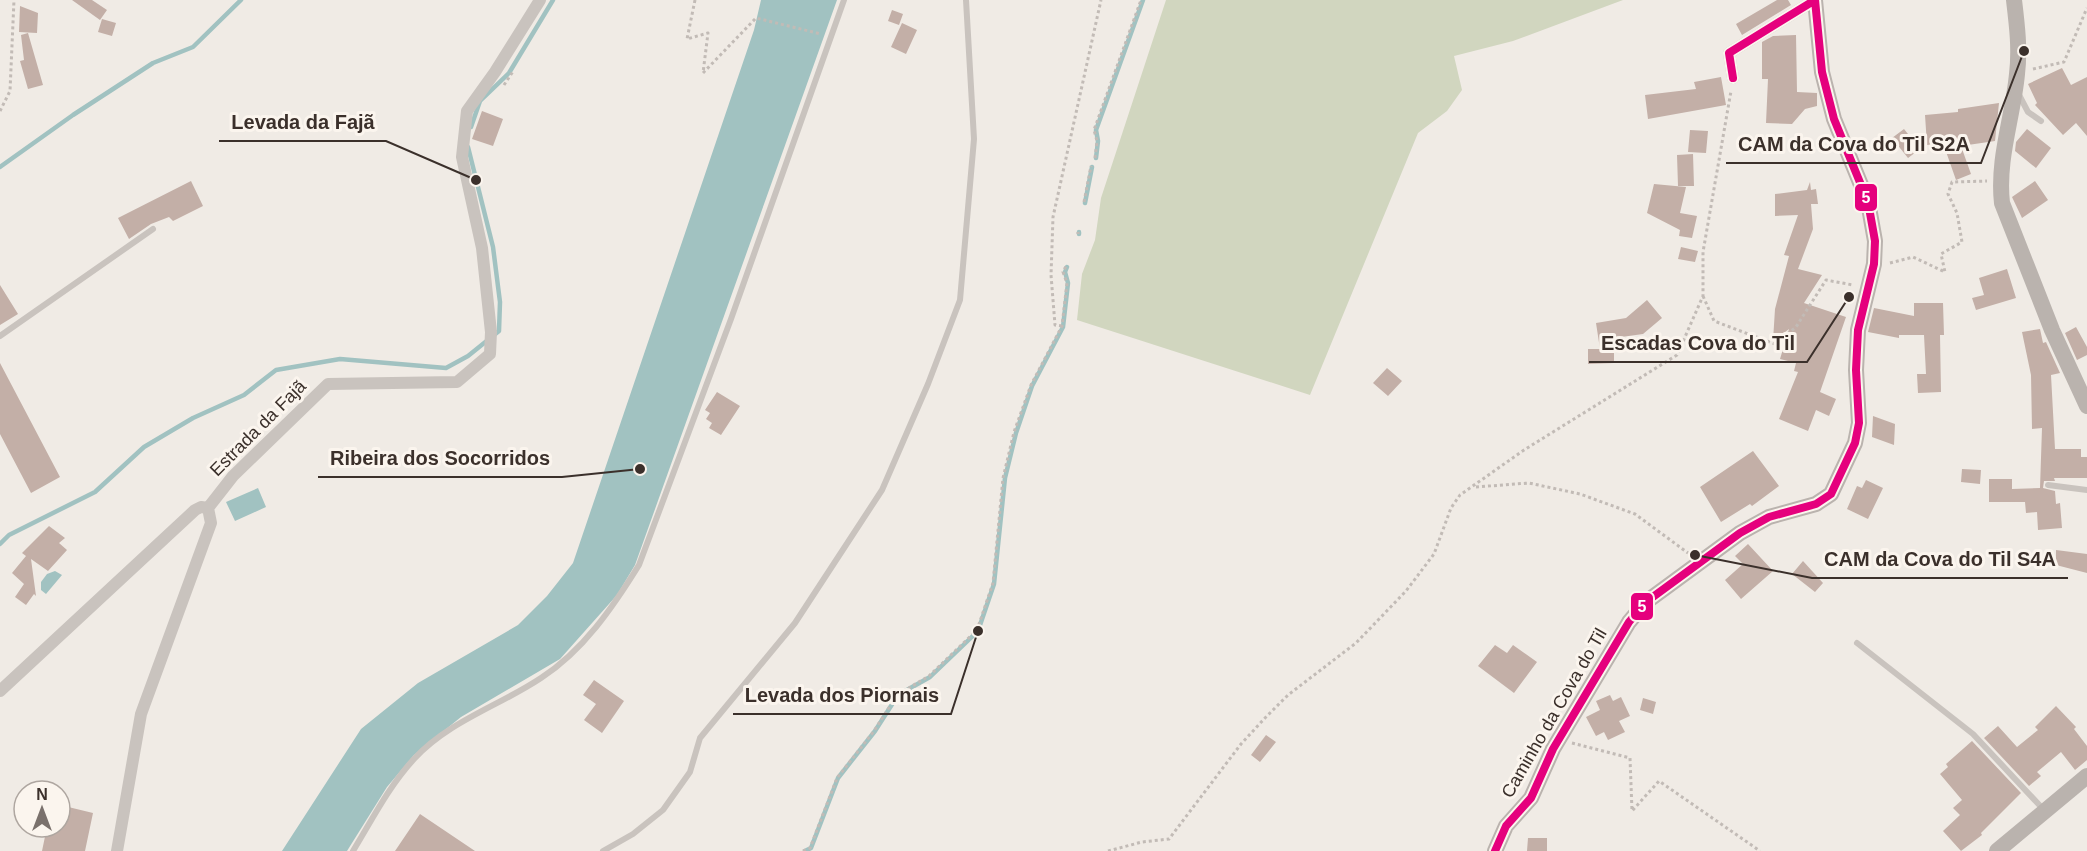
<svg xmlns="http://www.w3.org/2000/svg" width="2087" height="851" font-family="Helvetica,sans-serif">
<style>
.green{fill:#d1d6bf}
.water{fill:#a1c2c1}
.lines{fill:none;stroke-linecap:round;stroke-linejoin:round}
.stream{stroke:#a1c2c1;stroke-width:4.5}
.building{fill:#c3afa7}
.path{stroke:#c2bbb6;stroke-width:3;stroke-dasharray:3 3;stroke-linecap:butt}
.lane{stroke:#c9c3be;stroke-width:6}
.street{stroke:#c9c3be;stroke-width:12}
.secondary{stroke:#bab3ae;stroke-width:16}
.bus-1-casing{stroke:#fbf5ee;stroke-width:12}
.bus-1{stroke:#e5007d;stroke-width:8}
.labels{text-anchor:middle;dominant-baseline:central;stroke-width:6;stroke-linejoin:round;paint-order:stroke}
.street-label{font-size:18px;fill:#3b302b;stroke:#fbf5ee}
.leader{fill:none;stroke:#3b302b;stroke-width:2}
.callout-dot{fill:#3b302b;stroke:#fbf5ee;stroke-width:2}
.callout-label{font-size:20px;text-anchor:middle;font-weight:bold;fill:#3b302b;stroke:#fbf5ee;stroke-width:6;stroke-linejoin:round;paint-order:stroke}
.line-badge{stroke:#fbf5ee;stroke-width:2}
.badge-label{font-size:16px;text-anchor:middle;font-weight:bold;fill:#fff}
</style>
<rect width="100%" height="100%" fill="#f0ebe5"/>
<path class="green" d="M1166 0H1623L1513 41 1454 56 1462 90 1447 111 1418 133 1310 395 1077 320 1082 274 1095 240 1101 198Z"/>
<path class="water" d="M761 0H837L635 565 617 595 560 659 461 717 414 755 387 787 347 851H282L361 729 418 683 518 625 547 596 573 563 754 30Z
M258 488 266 507 235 521 226 502Z
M55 571 62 575 46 594 41 590V582L47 574Z"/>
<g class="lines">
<path class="stream" d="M471 127 480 101 509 73 553 0
M1096 158 1098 141 1096 130 1143 0
M0 167 73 115 153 63 193 47 241 0
M1085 203 1092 167
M1079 232V234
M0 544 9 535 95 492 144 447 193 418 244 395 276 370 340 359 446 368 468 356 499 331 500 302 493 247 468 147
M805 851 811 848 838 778 875 731 898 695 930 677 978 631 994 584 1005 478 1016 433 1032 386 1063 327 1068 283 1065 272 1067 267"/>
</g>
<path class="building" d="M72 0H92L107 10 100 20Z
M1777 0H1788L1791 5 1742 35 1736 24Z
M20 6 38 13 37 33 19 32Z
M892 10 903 14 899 25 888 21Z
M102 19 116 23 112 36 98 32Z
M902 23 917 30 906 54 891 47Z
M28 33 43 85 28 89 20 61 24 60 21 35Z
M1796 35 1797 92 1817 93V106L1805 109 1792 124 1766 123 1768 79H1762V42L1773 36Z
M2062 68 2071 85 2087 77V136L2076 123 2063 135 2035 105 2037 103 2028 84Z
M1721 77 1726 105 1648 119 1645 95 1696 89 1694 82Z
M1999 103 1995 141 1961 146 1971 174 1956 180 1943 143 1927 145 1925 115 1958 112V109Z
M482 111 503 119 493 146 472 139Z
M1904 129 1920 149 1908 158 1892 138Z
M2027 129 2051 148 2036 168 2015 151 2016 142Z
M1690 130 1708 131 1706 153 1688 152Z
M1693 154 1694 186H1678L1677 155Z
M191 181 203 206 173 221 169 217 151 224 129 239 118 218Z
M2035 181 2048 200 2022 218 2012 197Z
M1810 182 1811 190 1816 189 1818 204H1811L1813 229 1798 269 1822 275 1804 303 1846 317 1820 392 1836 399 1829 416 1816 410 1808 431 1779 419 1798 372 1794 371 1796 363 1780 359 1789 329 1773 341 1775 309 1789 256 1784 255 1798 215 1775 216V194L1807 190Z
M1654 184 1686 187 1680 213 1697 216 1692 238 1679 236 1680 230 1647 213Z
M1681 247 1698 251 1695 262 1678 259Z
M2007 269 2016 298 1976 310 1972 298 1984 295 1979 278Z
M0 285 18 314 0 325Z
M1647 300 1662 318 1643 334 1614 338V363L1588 364V349H1600L1596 323 1626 318Z
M1914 303H1943L1944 335H1940L1941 392 1918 393 1917 374H1926L1924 335H1899V338L1868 332 1874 308 1914 316Z
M2076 327 2087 347V355L2077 360 2065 333Z
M2040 329 2043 343 2046 342 2060 373 2051 375 2055 449H2081V457H2087V478H2054L2055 481H2044L2043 488 2055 491 2056 504 2060 503 2062 528 2038 530 2037 512 2026 513 2025 502H1989V479H2012V489L2040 488 2042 428 2032 429 2031 375 2022 332Z
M0 363 60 477 31 493 0 434Z
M1387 368 1402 381 1388 396 1373 383Z
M717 392 740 406 721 435 709 428 712 423 706 419 710 413 705 410Z
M1873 416 1895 424 1894 445 1872 437Z
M1753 451 1779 486 1752 506 1750 504 1721 522 1700 487Z
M1962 469 1981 470 1980 484 1961 482Z
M1866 480 1883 488 1868 519 1847 509 1857 486 1862 488Z
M49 526 65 538 59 543 67 550 48 571 31 559 36 596 34 594 26 605 15 597 24 584 12 573 26 556 22 553Z
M1748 544 1773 571 1741 599 1725 580 1743 564 1735 556Z
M2056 550 2087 554V573L2056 565Z
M1803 561 1823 583 1815 592 1792 574Z
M1495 645 1507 653 1513 645 1537 662 1514 693 1478 666Z
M594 680 624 701 602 733 584 720 596 704 583 695Z
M1610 695 1613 701 1621 697 1630 716 1619 721 1625 732 1608 740 1604 732 1596 736 1586 717 1600 710 1596 701Z
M1643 698 1656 702 1653 714 1640 710Z
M2056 706 2076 727 2074 729 2087 746V760L2075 770 2061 752 2037 772 2041 776 2029 786 1984 738 1998 726 2017 747 2038 730 2035 727Z
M1266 735 1276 742 1260 762 1251 755Z
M1972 741 2021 793 1981 833 1982 835 1961 851 1943 831 1960 815 1953 808 1962 800 1940 774 1948 767 1946 764Z
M60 805 93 813 85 851H42L47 827H60Z
M420 814 475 851H395Z
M1528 838H1547V851H1527Z"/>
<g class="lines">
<path class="path" d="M695 0 687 39 708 33 703 73 756 18 821 34
M2033 69 2064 62 2087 8
M504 85 514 70
M0 111 10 91 14 0
M1095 158 1097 141 1094 130 1141 0
M1084 202 1091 166
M1078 232V234
M1890 263 1913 257 1945 272 1941 254 1962 242 1957 213 1948 194 1952 182 1987 181
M1703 296 1714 321 1775 344 1796 327 1826 280 1853 285
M1062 326 1055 325 1051 275 1053 217 1101 0
M1476 487 1529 483 1580 494 1635 514 1688 553
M1572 743 1630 758 1632 811 1659 781 1760 851
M803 851 810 848 837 778 874 731 897 695 929 676 977 630 993 583 1003 478 1014 432 1031 385 1062 326 1067 283 1063 272 1066 266
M1108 851 1142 842 1169 839 1241 744 1265 718 1288 695 1356 643 1406 591 1434 554 1451 508 1460 495 1524 450 1677 355 1703 296V252L1731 91"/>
<path class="lane" d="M2018 93 2028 112 2041 121
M0 336 153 229
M2048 485 2087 490
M1857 643 1973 734 2044 810
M353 851C372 820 389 786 414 759 449 721 499 706 541 678 583 651 613 607 639 565L731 319 844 0
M603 851 633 834 663 810 690 772 700 738 795 623 882 490 928 384 960 300 974 139 966 0"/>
<path class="street" d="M1733 78 1729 53 1815 0
M208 508 233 476 328 384 457 382 490 354 491 332 482 248 462 157 467 111 495 72 540 0
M0 691 195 510 201 507 208 508 211 523 141 714 117 851"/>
<path class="secondary" d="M2014 0C2017 25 2020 49 2017 74 2013 117 1997 159 2002 203L2052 330 2087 406
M1495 851 1506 826 1531 798 1553 749 1629 622 1646 602 1740 533 1769 517 1816 504 1831 494 1855 443 1859 423 1856 370 1858 330 1874 264 1875 241 1868 202 1834 119 1822 72 1815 0
M1997 851 2087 776"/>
<defs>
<path id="bus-1" d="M1495 851 1506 826 1531 798 1553 749 1629 622 1646 602 1740 533 1769 517 1816 504 1831 494 1855 443 1859 423 1856 370 1858 330 1874 264 1875 241 1868 202 1834 119 1822 72 1815 0 1729 53 1733 78"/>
</defs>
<use href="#bus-1" class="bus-1-casing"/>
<use href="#bus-1" class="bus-1"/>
</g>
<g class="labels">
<g class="street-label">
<text transform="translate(258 428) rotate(-45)">Estrada da Fajã</text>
<text transform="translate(1554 713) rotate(-60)">Caminho da Cova do Til</text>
</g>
</g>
<path class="leader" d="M476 180L386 141H219M2024 51L1981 163H1726M1849 297L1807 362H1589M640 469L562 477H318M1695 555L1812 578H2068M978 631L951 714H733"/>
<g class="callout-dot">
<circle cx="476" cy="180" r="6"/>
<circle cx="2024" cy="51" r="6"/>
<circle cx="1849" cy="297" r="6"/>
<circle cx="640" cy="469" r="6"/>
<circle cx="1695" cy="555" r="6"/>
<circle cx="978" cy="631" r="6"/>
</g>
<g class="callout-label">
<text x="303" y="129">Levada da Fajã</text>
<text x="1854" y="151">CAM da Cova do Til S2A</text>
<text x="1698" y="350">Escadas Cova do Til</text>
<text x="440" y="465">Ribeira dos Socorridos</text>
<text x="1940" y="566">CAM da Cova do Til S4A</text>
<text x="842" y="702">Levada dos Piornais</text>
</g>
<g class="line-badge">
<rect x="1854" y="183" width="24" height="29" rx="6" fill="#e5007d"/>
<rect x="1630" y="592" width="24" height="29" rx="6" fill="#e5007d"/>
</g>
<g class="badge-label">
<text x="1866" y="203">5</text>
<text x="1642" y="612">5</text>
</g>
<g transform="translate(42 809)"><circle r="28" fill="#fbf5ee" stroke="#aea6a0" stroke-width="1.5"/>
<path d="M0-4.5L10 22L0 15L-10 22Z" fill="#7a716c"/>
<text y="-9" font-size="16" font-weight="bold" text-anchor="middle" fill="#3b302b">N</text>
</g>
</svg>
